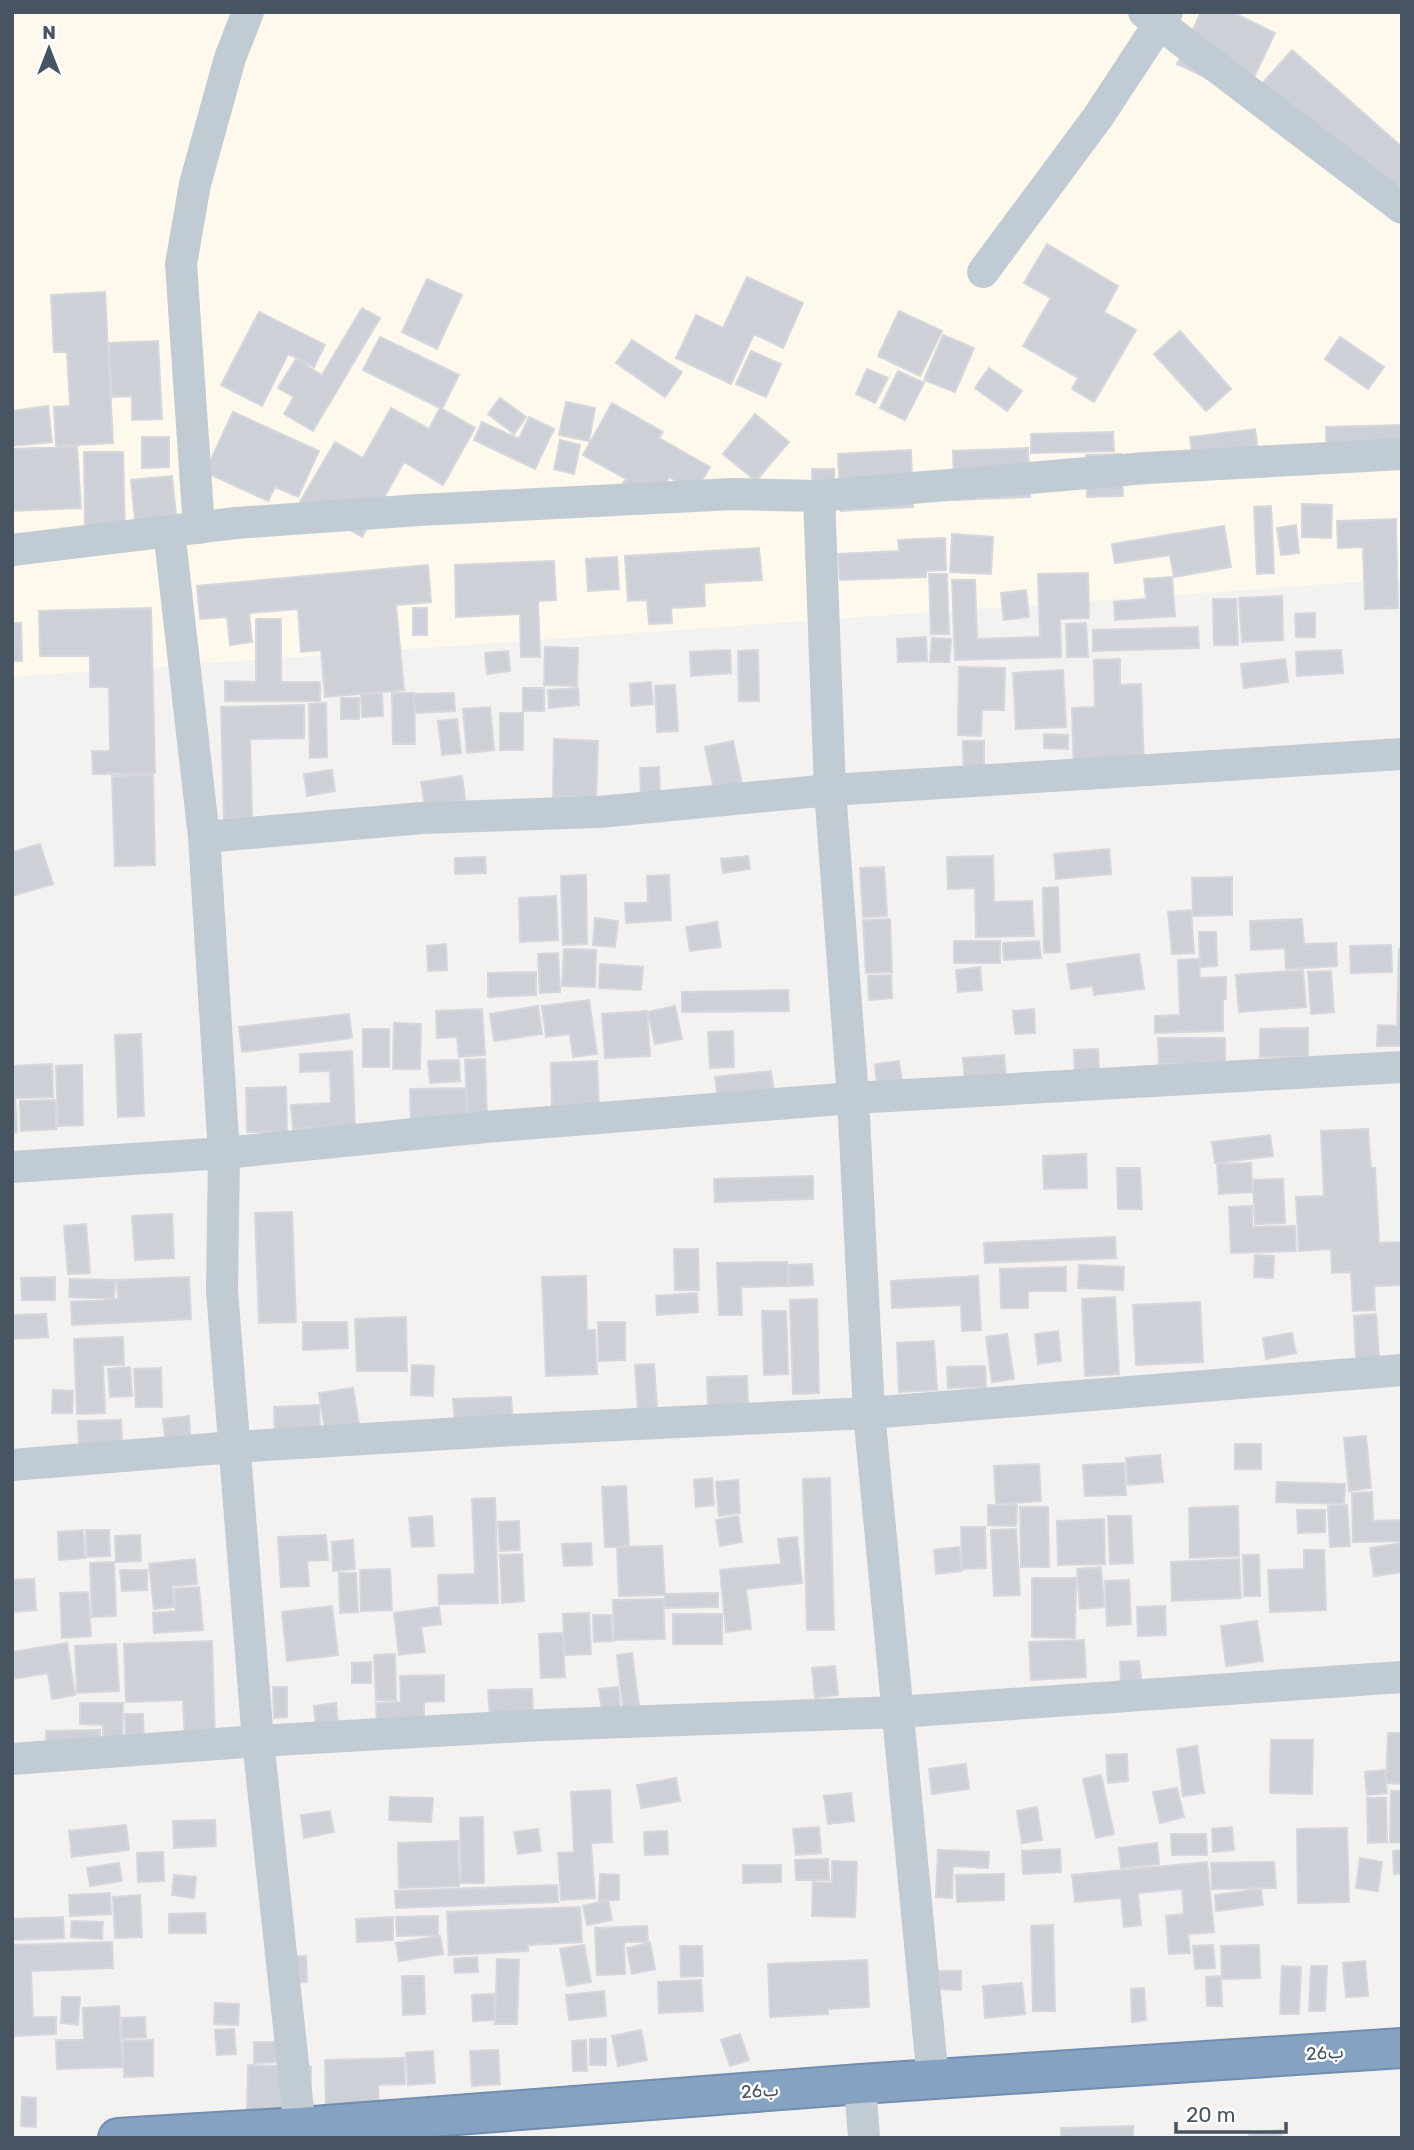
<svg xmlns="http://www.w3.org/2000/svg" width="1414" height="2150" font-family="Rubik,'Noto Naskh Arabic',sans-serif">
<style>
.commercial{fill:#fef9ec}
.building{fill:#cdd0d6;stroke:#d5d7dd;stroke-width:2}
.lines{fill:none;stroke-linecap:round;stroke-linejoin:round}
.highway-casing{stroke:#718daf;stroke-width:42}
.street{stroke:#c1cbd4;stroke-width:32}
.highway{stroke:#86a2c3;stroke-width:38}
.labels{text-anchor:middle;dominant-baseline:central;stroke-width:5;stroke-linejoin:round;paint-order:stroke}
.street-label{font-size:18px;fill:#475461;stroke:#fff}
</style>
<rect width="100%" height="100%" fill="#f4f1f1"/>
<path class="commercial" d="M12 12H1402V579L12 677Z"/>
<path class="building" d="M1201 12H1232L1275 33 1245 96 1177 64Z
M1292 50 1402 147V183L1388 198 1260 86Z
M1047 244 1118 286 1104 312 1136 330 1094 402 1072 389 1078 378 1023 346 1051 298 1024 283Z
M747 277 803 303 783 348 754 334 731 384 676 358 696 315 723 328Z
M427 279 462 295 437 349 402 332Z
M105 292 113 443 56 446 54 407 70 406 67 352H54L51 295Z
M362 308 380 318 313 431 284 414 294 397 278 388 296 359 322 375Z
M899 311 942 331 920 376 878 356Z
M259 312 325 345 314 367 288 354 262 406 221 385Z
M1180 331 1231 389 1206 411 1154 354Z
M943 335 974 348 955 392 924 380Z
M380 337 459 375 442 409 363 370Z
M1340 337 1384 367 1368 389 1325 359Z
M632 340 682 372 665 397 616 363Z
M158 341 162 419 132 420V396L112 397 109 343Z
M751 351 781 364 766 397 736 384Z
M989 368 1022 391 1007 411 975 388Z
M867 369 888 378 875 403 856 394Z
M898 371 924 383 905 420 880 408Z
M500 398 526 417 514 434 488 414Z
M566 402 595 408 589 441 559 435Z
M612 403 663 432 659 438 710 467 695 492 669 477 654 503 622 485 626 479 583 455Z
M48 406 52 442 12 446V411Z
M391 408 429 429 440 408 475 428 443 485 404 462 362 537 300 502 335 442 363 458Z
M233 412 319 451 298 497 275 487 268 501 205 472Z
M755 414 789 442 756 481 723 454Z
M529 417 554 429 535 469 474 440 482 422 519 439Z
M1402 425V464L1327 466 1326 427Z
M1255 429 1260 467 1195 475 1190 437Z
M1113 432 1114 451 1031 453V434Z
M142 437H169V467L142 468Z
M560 440 580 445 574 474 554 469Z
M77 446 81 508 12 511V449Z
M1028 448 1030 497 955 500 953 451Z
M911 450 913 507 841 511 838 454Z
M84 452H123L125 530 85 531Z
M1121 454 1123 496 1087 497 1086 455Z
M812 469H834L835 513 813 514Z
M172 476 176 515 135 520 131 480Z
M1302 504 1332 505 1331 538 1302 537Z
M1271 506 1274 573 1257 574 1254 507Z
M1396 519 1398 608 1365 609 1363 547 1338 548 1337 521Z
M1296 525 1299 553 1281 555 1277 528Z
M1224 526 1231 567 1174 577 1170 555 1115 563 1112 544Z
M952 534 993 537 991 574 950 572Z
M945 538 946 570 926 571V577L840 580 838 554 899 551 898 540Z
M759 548 762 580 704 583 705 606 671 608 672 623 649 624 647 600 628 601 625 556Z
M617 557 619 589 588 591 586 559Z
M554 561 556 600 538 601 540 657H521L520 614 456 617 455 565Z
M428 565 431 602 396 605 404 690 325 697 321 650 301 652 298 609 249 613 252 642 230 645 227 617 200 619 197 586Z
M1088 573 1089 618 1060 619 1061 657 955 660 952 580H975L977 639 1040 637 1038 574Z
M929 574H947L949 634H931Z
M1172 577 1175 616 1115 620 1114 602 1146 599 1144 579Z
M1026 590 1029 617 1004 620 1001 593Z
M1282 596 1283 640 1242 642 1239 598Z
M1213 599H1236L1238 645H1214Z
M151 608 155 773 93 774 92 751H110L109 687H90V656H40L39 611Z
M413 608H427V635H413Z
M1315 613V637H1296L1295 614Z
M256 619H281V682H320V701H225V681L256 682Z
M12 623H21L22 661H12Z
M1086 623 1088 657H1067L1066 624Z
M1198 627 1199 648 1093 651V630Z
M926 637 927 661 898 662 897 639Z
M932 638 951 639 949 662H930Z
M545 647 578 648 577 686 544 685Z
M730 650 731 673 691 676 690 652Z
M758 650 759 701H739L738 651Z
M1341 650 1343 673 1297 676 1296 652Z
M508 651 510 671 487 674 485 653Z
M1120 659V685L1141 684 1144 768 1074 771 1072 708 1095 707 1094 660Z
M1285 659 1288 682 1244 688 1241 664Z
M959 667 1005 668 1004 710H982L981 736 958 735Z
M1063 670 1066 727 1016 729 1013 673Z
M651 682 653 704 631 706 630 684Z
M675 685 678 731 657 732 655 686Z
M523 688H544V711H523Z
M578 688 579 705 549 708 548 690Z
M392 693H414L415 744H393Z
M454 693 455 711 415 713 414 694Z
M361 694H382L383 716 362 717Z
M341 698H359V719H341Z
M326 703 327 757 310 758 309 704Z
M304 705V738L250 739 252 818 224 819 221 707Z
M490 707 494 750 467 753 463 709Z
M500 713H523V750H500Z
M457 719 461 753 442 755 438 721Z
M1044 734 1068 735V749L1044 748Z
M554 739 598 741 596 798 553 797Z
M733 741 742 784 714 790 705 747Z
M963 741H984V781H964Z
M659 767 660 795H641L640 768Z
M332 770 335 791 307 796 304 774Z
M153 775 155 865 115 866 112 776Z
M462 776 465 800 425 805 421 782Z
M40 844 53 884 12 896V852Z
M1109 849 1111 874 1056 879 1054 854Z
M748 856 750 869 723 873 721 859Z
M993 856 994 902 1032 901 1034 936 976 937 975 888 948 889 947 857Z
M485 857 486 873 455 874V858Z
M884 867 887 916 863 917 860 868Z
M586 875 587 944 563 945 561 876Z
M669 875 671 920 626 923 625 903H648L647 876Z
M1232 877V915L1193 916 1192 878Z
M1058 887 1060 952 1044 953 1043 888Z
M556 896 558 940 520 942 519 898Z
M1191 910 1194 953 1172 954 1168 912Z
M595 918 618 921 615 947 593 945Z
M890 919 892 972 866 973 863 920Z
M1302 919 1304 944 1336 943 1337 966 1286 969 1285 948 1251 950 1250 921Z
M717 922 721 947 690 951 686 927Z
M1199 932H1216L1217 966 1200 967Z
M954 941H1000V963H954Z
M1039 941 1041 958 1004 960 1003 943Z
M446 944 447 970 428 971 427 946Z
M1391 945 1392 972 1351 973 1350 946Z
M564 949 596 950 595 987 562 986Z
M1399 949H1402V1046H1377L1378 1025 1397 1026Z
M558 953 560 992 540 993 538 954Z
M1139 954 1144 989 1094 995 1093 986 1071 989 1067 964Z
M1199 959 1200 978 1226 977V999L1223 1000V1031L1155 1033V1016L1180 1015 1178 960Z
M600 964 643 967 641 990 599 988Z
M980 967 982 990 958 992 956 970Z
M1303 970 1306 1007 1239 1012 1236 975Z
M1331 971 1334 1012 1311 1014 1308 972Z
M536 972V995L488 997V973Z
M891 975 892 998 869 1000 868 976Z
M788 990 789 1011 682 1012V992Z
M589 1000 597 1054 573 1057 570 1034 546 1037 542 1006Z
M538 1006 542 1034 494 1041 490 1014Z
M675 1006 682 1039 655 1044 648 1012Z
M482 1009 485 1055 459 1057 457 1037 437 1038 436 1011Z
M1034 1009 1035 1033 1015 1034 1013 1011Z
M647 1011 650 1056 605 1058 602 1014Z
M349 1014 352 1038 242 1052 239 1027Z
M394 1023 421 1024 420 1069H393Z
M1308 1028V1057H1260V1029Z
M363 1029H389V1067H363Z
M733 1031 734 1067 710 1068 708 1032Z
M141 1034 144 1116 118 1117 115 1035Z
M1158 1038H1225V1064H1159Z
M1098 1049 1099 1072 1075 1074 1074 1050Z
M352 1051 355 1126 293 1129 291 1105 331 1103 330 1071 300 1072V1054Z
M1004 1055 1006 1078 965 1081 963 1058Z
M485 1059 487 1117 468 1118 465 1060Z
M459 1060 460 1081 430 1083 428 1061Z
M597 1061 599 1110 552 1112 551 1063Z
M899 1061 902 1081 877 1085 875 1064Z
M52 1064 53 1097 15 1098 17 1132 12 1133V1066Z
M82 1065 83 1125 58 1126 56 1066Z
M771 1071 774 1093 718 1100 715 1077Z
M286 1087 287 1132H247L246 1088Z
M466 1088 467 1126 411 1127 410 1089Z
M55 1100 56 1129 21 1131 20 1101Z
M1368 1129 1371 1168H1375L1379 1243 1402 1242V1285L1374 1286 1375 1310 1353 1311 1351 1272 1332 1273 1331 1249 1299 1251 1296 1197 1324 1196 1321 1131Z
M1270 1135 1273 1156 1215 1163 1212 1142Z
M1086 1154 1087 1188 1044 1189 1043 1156Z
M1251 1163 1252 1192 1219 1194 1217 1164Z
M1117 1168H1140L1142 1209H1118Z
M813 1176V1199L715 1202 714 1179Z
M1283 1179 1285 1223 1255 1224 1253 1180Z
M1252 1206V1227L1295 1226 1296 1251 1231 1253 1229 1207Z
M292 1212 296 1322 259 1323 255 1213Z
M172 1214 174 1258 135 1260 132 1216Z
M86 1224 90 1273 68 1274 64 1226Z
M1115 1237 1116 1258 985 1263 984 1243Z
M674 1249H698L699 1290H675Z
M1255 1255 1274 1256 1273 1278 1254 1277Z
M787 1262 788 1286 741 1287 742 1315H719L717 1263Z
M812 1264 813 1285 790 1286 789 1265Z
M1079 1265 1124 1267 1123 1290 1078 1288Z
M1066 1267V1291H1028V1308H1001L1000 1269Z
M586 1276 587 1330H595L597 1374 546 1376 542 1277Z
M978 1276 981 1330 962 1331 961 1305 892 1308 891 1281Z
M55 1277V1300H22L21 1278Z
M189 1277 191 1319 72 1325 71 1302 118 1299 117 1280Z
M70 1279 115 1280 114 1299 69 1297Z
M697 1293 698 1312 657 1315 656 1296Z
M1115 1297 1119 1374 1085 1376 1082 1299Z
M817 1299 819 1393 793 1394 790 1300Z
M1200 1302 1203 1362 1136 1365 1133 1305Z
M762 1311H786L788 1374 764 1375Z
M46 1314 48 1337 12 1339V1315Z
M1376 1314 1379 1357 1356 1358 1354 1316Z
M406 1317 407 1371H357L355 1319Z
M303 1322H347L348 1348 303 1350Z
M598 1322H625V1360L599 1361Z
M1058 1331 1061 1361 1038 1364 1035 1334Z
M1292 1333 1296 1353 1266 1359 1263 1338Z
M1007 1334 1014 1379 992 1382 986 1337Z
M123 1337 124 1365H103L105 1413 77 1414 74 1339Z
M934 1341 937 1390 899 1392 897 1343Z
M654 1364 657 1408 638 1410 635 1365Z
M412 1365 434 1366 433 1396 411 1395Z
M985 1366 986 1387 948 1388 947 1367Z
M130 1367 132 1396 110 1397 108 1369Z
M161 1368 162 1407H136L134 1369Z
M747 1376 748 1406 708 1408 707 1377Z
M353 1388 359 1424 325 1430 319 1393Z
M53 1390 73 1391 72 1413H52Z
M511 1397 513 1422 455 1424 453 1399Z
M319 1405 320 1432 275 1434 274 1407Z
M189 1416 190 1435 165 1438 163 1419Z
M121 1420 122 1444 79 1445 78 1421Z
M1366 1436 1371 1488 1349 1491 1344 1438Z
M1235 1444H1261V1469H1235Z
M1160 1455 1163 1482 1128 1485 1126 1458Z
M1124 1463 1126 1495 1085 1496 1083 1465Z
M1039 1464 1041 1501 996 1504 994 1466Z
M712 1478 714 1505 696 1507 694 1480Z
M830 1478 834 1630H807L803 1479Z
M738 1480 740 1513 719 1516 716 1482Z
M1277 1482 1345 1484 1344 1504 1276 1502Z
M626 1486 629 1546 605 1547 602 1487Z
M1372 1492 1373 1521 1402 1520V1541L1353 1542 1352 1493Z
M495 1498 498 1603 439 1604 438 1575 475 1574 472 1499Z
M988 1505H1017L1016 1526 988 1525Z
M1347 1505 1350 1546 1330 1547 1328 1506Z
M1238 1506 1239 1556 1190 1558 1189 1508Z
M1020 1507H1048L1049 1567H1021Z
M1297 1510H1325V1532L1298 1533Z
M432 1516 434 1546 412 1547 409 1518Z
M738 1516 742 1542 720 1546 716 1520Z
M1108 1516H1131L1133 1563 1110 1564Z
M1104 1519 1105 1564 1058 1565 1057 1521Z
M519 1521 520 1550 500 1551 498 1522Z
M961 1527H985L986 1568 962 1569Z
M1016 1529 1020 1595 994 1596 991 1530Z
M83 1530 85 1558 59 1560 58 1532Z
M86 1530H109L110 1556 87 1557Z
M140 1535 141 1561 116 1562 115 1536Z
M326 1535 328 1560 307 1561 309 1586 281 1587 278 1537Z
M797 1537 802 1583 746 1589 751 1629 726 1632 720 1570 781 1564 778 1539Z
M353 1540 355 1569 333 1571 332 1542Z
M591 1543 592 1565 564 1566 562 1544Z
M1402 1543V1572L1374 1576 1370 1548Z
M662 1546 665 1595 619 1596 617 1547Z
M959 1547 962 1571 936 1574 934 1550Z
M1304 1550H1324L1326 1610 1270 1612 1268 1570 1304 1569Z
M522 1554 524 1601 502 1603 500 1555Z
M1243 1555H1259L1260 1596H1244Z
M195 1559 197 1584 172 1586 174 1607 154 1609 149 1564Z
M1239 1559 1241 1598 1172 1601 1171 1562Z
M114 1562 116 1616 92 1617 90 1563Z
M1101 1567 1104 1607 1080 1609 1077 1569Z
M390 1569 392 1610 361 1611 360 1570Z
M120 1570H147V1590L122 1591Z
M339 1573H356L358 1612 340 1613Z
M1032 1578H1076L1075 1638 1032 1637Z
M34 1579 36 1610 13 1612 12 1580Z
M1129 1580 1131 1624 1107 1626 1105 1581Z
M199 1587 203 1630 154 1633 153 1613 176 1611 174 1589Z
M88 1592 91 1636 62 1638 60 1593Z
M718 1593V1607L665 1608V1594Z
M663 1599 665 1639 614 1640 613 1600Z
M332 1606 338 1655 287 1661 282 1612Z
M1165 1606 1166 1635 1138 1636 1137 1607Z
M439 1607 441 1624 421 1627 425 1652 399 1655 394 1613Z
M589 1613 591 1654 565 1655 563 1614Z
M673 1614H722V1644H673Z
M593 1615H611L612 1641 594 1642Z
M1257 1621 1263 1661 1226 1666 1221 1626Z
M562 1633 565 1677 541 1678 539 1634Z
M1084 1640 1086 1677 1031 1680 1029 1642Z
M212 1641 215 1741 185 1743 183 1700 126 1702 124 1644Z
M67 1643 75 1695 52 1699 48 1673 12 1679V1652Z
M116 1644 119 1691 77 1693 75 1646Z
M632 1653 639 1706 623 1708 617 1655Z
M395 1654 396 1700H376L374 1655Z
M1139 1661 1142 1684 1121 1686 1120 1662Z
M371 1662V1683H352V1663Z
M835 1666 838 1695 815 1698 812 1668Z
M444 1675V1701L424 1702V1725L377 1727 376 1703 401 1702 400 1676Z
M273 1687H287V1717L274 1718Z
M618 1687 621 1717 603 1719 599 1689Z
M532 1689 533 1715 490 1718 488 1690Z
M80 1703H123L122 1747H103V1725L80 1724Z
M336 1703 338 1724 316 1727 314 1706Z
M125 1714H143L144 1740 126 1741Z
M100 1730V1752L46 1754V1731Z
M1388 1733H1402V1784L1386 1783Z
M1271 1740H1313L1312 1794 1270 1793Z
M1197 1746 1204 1793 1183 1796 1177 1749Z
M1127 1754 1128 1781 1108 1783 1106 1755Z
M966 1764 969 1789 932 1794 929 1769Z
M1385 1770 1387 1793 1367 1795 1365 1772Z
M1101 1775 1114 1834 1096 1838 1083 1779Z
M676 1778 680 1801 641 1808 637 1785Z
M1177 1788 1184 1817 1160 1823 1153 1792Z
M610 1790 612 1842 591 1843 595 1898 561 1900 558 1853 574 1852 571 1792Z
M1391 1791H1402V1843L1390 1842Z
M851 1793 854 1821 828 1824 824 1796Z
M390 1797 433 1798 431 1822 389 1820Z
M1367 1798H1386L1387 1842 1368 1843Z
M1037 1807 1042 1840 1022 1843 1017 1811Z
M330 1811 334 1832 304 1838 301 1815Z
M483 1817 484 1883H461L460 1818Z
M215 1820 216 1846 174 1848 173 1821Z
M126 1825 129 1850 72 1857 69 1831Z
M819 1827 821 1853 796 1855 793 1829Z
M1232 1827 1234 1850 1213 1852 1212 1829Z
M1347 1828 1349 1902 1298 1903 1297 1829Z
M538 1829 541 1851 518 1854 514 1832Z
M667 1831 668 1854 645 1855 644 1832Z
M1171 1834H1206L1207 1855H1172Z
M458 1841 459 1886 399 1888 398 1843Z
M1157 1843 1159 1864 1121 1868 1119 1848Z
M1060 1849 1061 1872 1023 1874 1022 1851Z
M938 1850 989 1852 988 1868 953 1866 952 1898 936 1897Z
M1402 1850V1873L1394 1874 1393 1851Z
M163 1852 164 1881 138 1882 137 1853Z
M1360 1858 1382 1862 1378 1891 1356 1888Z
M828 1859 829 1880H796L795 1860Z
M832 1861 857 1862 855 1917 812 1916 813 1882 832 1883Z
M1207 1862 1214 1932 1188 1934 1190 1953 1169 1954 1166 1916 1184 1914 1182 1889 1138 1893 1141 1925 1124 1927 1121 1898 1075 1902 1072 1875Z
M1274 1862 1276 1888 1212 1889 1211 1863Z
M119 1863 122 1881 90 1886 87 1868Z
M743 1865H781V1882L743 1883Z
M600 1874 619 1875V1900H599Z
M1004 1874V1900L957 1902 956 1875Z
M174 1875 196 1877 194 1898 172 1895Z
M557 1885 558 1902 396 1908 395 1891Z
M1261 1889 1263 1905 1216 1911 1215 1895Z
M110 1893 111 1914 70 1916 69 1895Z
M140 1895 142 1937 115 1938 113 1897Z
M608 1900 612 1920 587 1925 583 1906Z
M580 1907 582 1942 528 1945V1951L449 1955 447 1912Z
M205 1913 206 1933H169V1914Z
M438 1916V1935L397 1936 396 1917Z
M63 1917 64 1938 12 1940V1919Z
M393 1917V1940L357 1942 356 1919Z
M72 1921 103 1922 102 1939 71 1937Z
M1053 1925 1055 2011H1033L1031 1926Z
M647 1926 648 1942H624L625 1974 597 1975 595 1928Z
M440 1936 443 1954 399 1961 396 1943Z
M112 1942 113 1968 31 1971 33 2017H56V2034L14 2036 12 1945Z
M650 1943 655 1969 632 1974 627 1948Z
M584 1945 591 1982 567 1986 560 1949Z
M1213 1945 1215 1968 1195 1969 1193 1946Z
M1259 1945 1260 1978 1222 1979 1221 1946Z
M680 1946H702L703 1976 681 1977Z
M306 1956 307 1982 288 1983 287 1957Z
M477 1957 478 1972 455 1973 454 1959Z
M497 1959 519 1960 517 2024H495Z
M867 1960 869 2007 828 2009V2014L770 2017 768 1964Z
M1365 1961 1368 1996 1346 1997 1343 1963Z
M1282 1966 1301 1967 1299 2014H1280Z
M1311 1966H1327L1325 2011H1309Z
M939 1971H961V1990L939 1989Z
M402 1976H424L425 2014 403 2015Z
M1221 1976 1222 2006H1207L1206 1977Z
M701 1980 703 2011 659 2013 658 1982Z
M1022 1983 1025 2014 985 2018 983 1986Z
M1144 1988 1146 2020 1132 2022 1131 1989Z
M604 1991 606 2016 569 2020 566 1995Z
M494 1994 495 2020 473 2021 472 1995Z
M62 1997H80L78 2025 61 2023Z
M215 2003 239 2004 238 2025 214 2024Z
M119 2006 122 2067 57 2069 56 2040H84L83 2008Z
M145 2017 146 2037 122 2039V2018Z
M234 2029 236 2054 217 2055 215 2030Z
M641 2030 647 2060 618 2066 612 2036Z
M740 2034 749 2060 730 2066 721 2040Z
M590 2039H606V2065H590Z
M153 2040V2076L124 2077 123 2041Z
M586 2040 587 2071H573L572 2041Z
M254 2042H281V2062L254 2063Z
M498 2050 500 2084 472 2086 470 2051Z
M433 2051 435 2083 408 2085 406 2053Z
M404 2058 405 2084 378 2085 379 2107 326 2108 325 2060Z
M248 2065 311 2067 310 2113 247 2111Z
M22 2097 36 2098V2127L21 2126Z
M1133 2126V2138H1061V2128Z
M1281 2130 1282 2138H1249V2133Z"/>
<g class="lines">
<defs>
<path id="highway" d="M118 2138 300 2127 860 2084 1402 2048"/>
</defs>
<use href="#highway" class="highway-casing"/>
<path class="street" d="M1144 12 1402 208
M983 272 1098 117 1167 12
M819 496 830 790 853 1098 869 1413 933 2080
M199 528 181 264 195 184 230 58 248 12
M169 531 204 837 224 1153 222 1291 258 1741 301 2138
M12 550 236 523 419 510 733 494 819 496 1146 468 1402 454
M204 837 422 818 599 812 830 790 1402 754
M12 1167 224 1153 485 1127 853 1098 1402 1067
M12 1465 234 1447 512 1430 869 1413 1402 1370
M12 1759 258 1741 542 1725 897 1712 1402 1677
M860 2084 864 2138"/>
<use href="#highway" class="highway"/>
</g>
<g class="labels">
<g class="street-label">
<text transform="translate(1325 2053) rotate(-4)">26ب</text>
<text transform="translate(760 2091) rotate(-4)">26ب</text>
</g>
</g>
<rect width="1414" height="2150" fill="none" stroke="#475461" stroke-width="28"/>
<g transform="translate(49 49)" stroke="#ffffff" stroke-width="5" paint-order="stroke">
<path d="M0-5L12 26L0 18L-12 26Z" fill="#475461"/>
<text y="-10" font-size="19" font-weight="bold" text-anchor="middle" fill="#475461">N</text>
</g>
<path d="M1176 2122v10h110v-10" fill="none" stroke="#475461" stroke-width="3.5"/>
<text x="1186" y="2122" font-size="21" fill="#475461" stroke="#ffffff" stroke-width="5" paint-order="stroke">20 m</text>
</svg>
